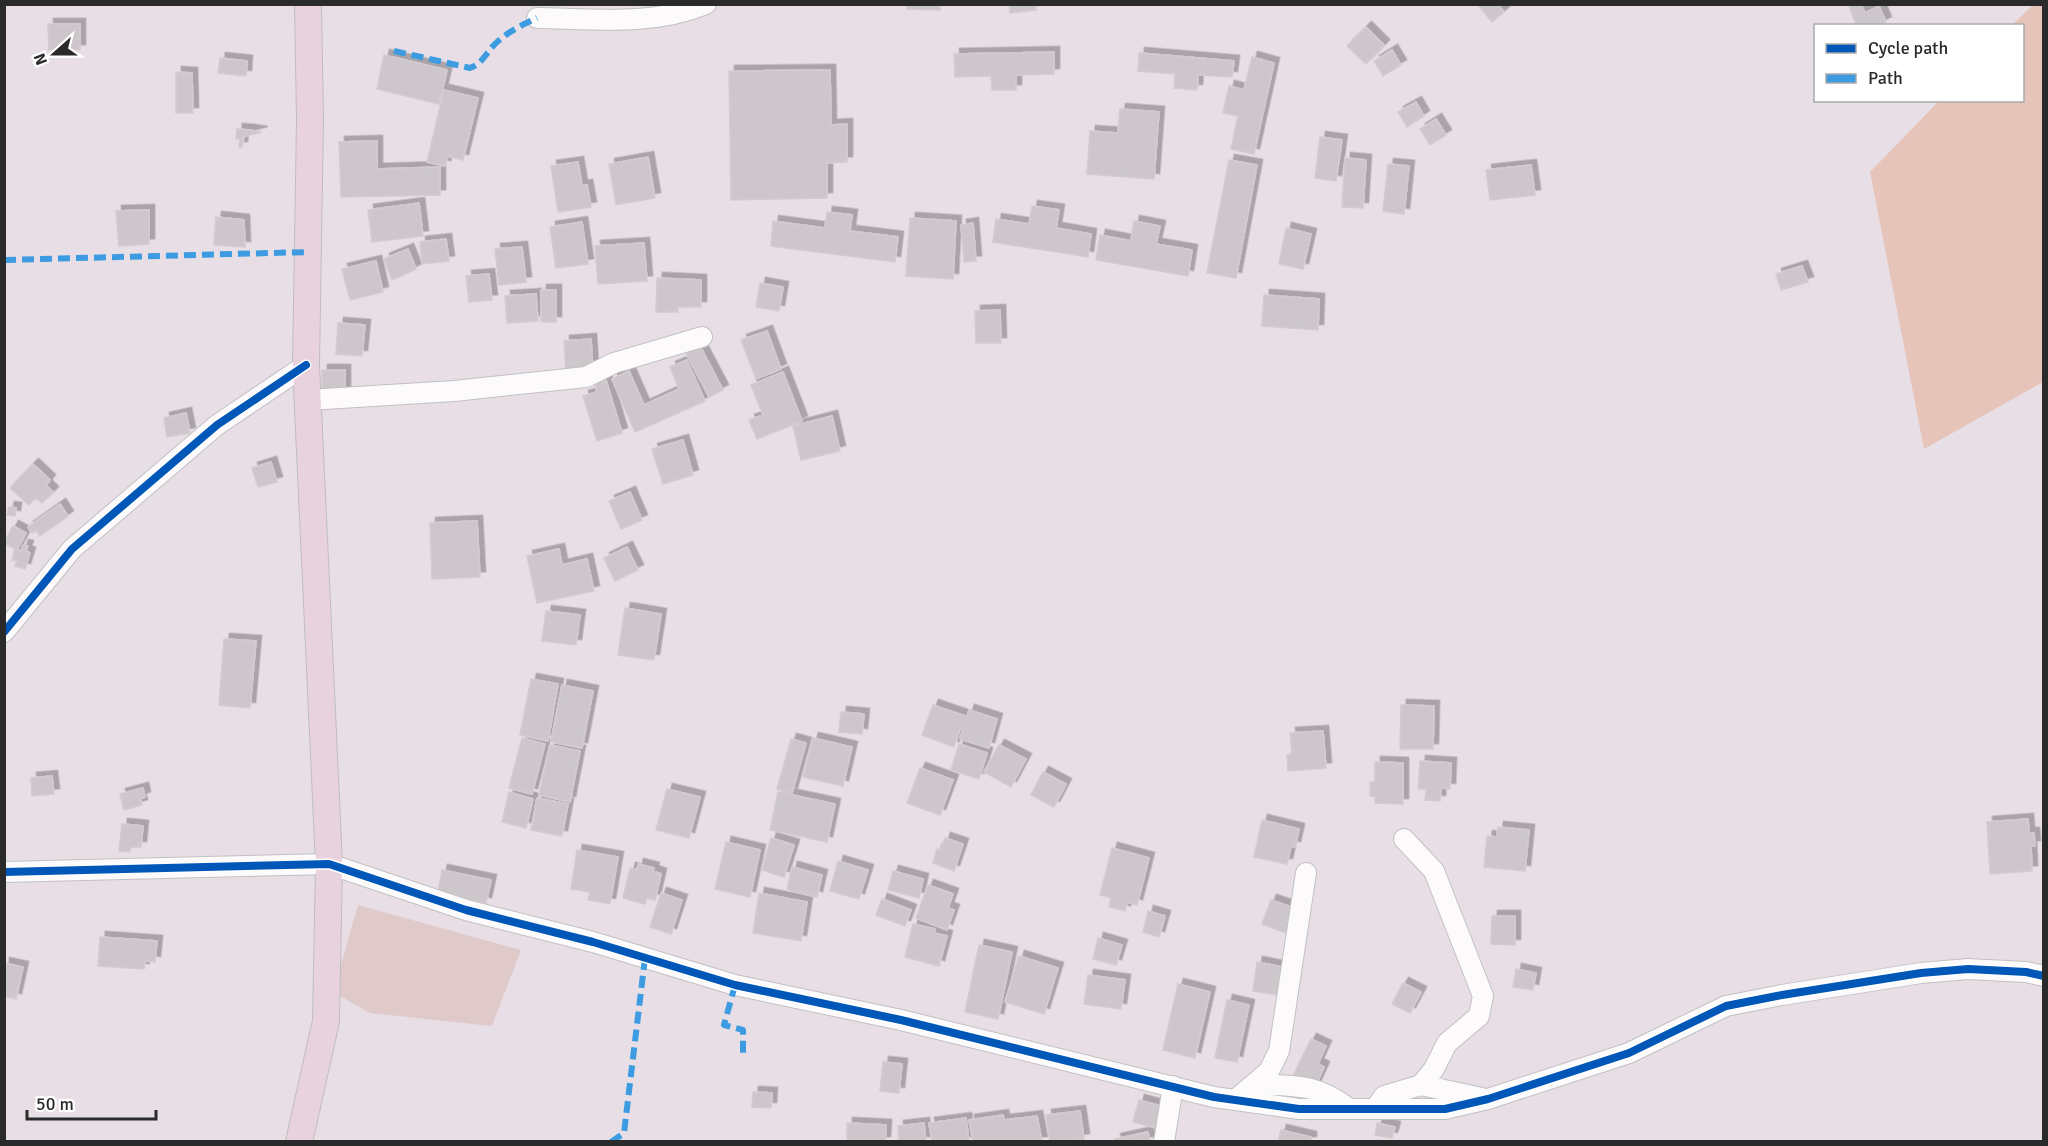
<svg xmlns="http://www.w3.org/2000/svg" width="2048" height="1146" font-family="Signika,sans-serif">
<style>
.green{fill:#e6c4ba}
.cemetery{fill:#dfc9c9}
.building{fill:#cdc7cc;stroke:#d3cbd1;stroke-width:1.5;filter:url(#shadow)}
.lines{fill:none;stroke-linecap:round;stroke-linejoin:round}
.minor-casing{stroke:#c1c0c2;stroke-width:22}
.major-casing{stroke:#c0bdbf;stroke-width:28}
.minor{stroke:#fcfafb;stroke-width:20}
.major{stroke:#e7d2de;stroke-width:26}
.quiet{stroke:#3d9ce1;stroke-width:6;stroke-dasharray:12 6;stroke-linecap:butt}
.cycleway-casing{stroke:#fff;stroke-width:11}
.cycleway{stroke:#0057b8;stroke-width:8}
</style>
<defs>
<filter id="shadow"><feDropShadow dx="5.5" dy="-5.5" stdDeviation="0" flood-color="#0004"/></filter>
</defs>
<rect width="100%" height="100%" fill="#e8dfe6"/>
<path class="green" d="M2033 5H2044L2043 382 1924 449 1870 172 1939 101 2022 100V26L2012 25Z"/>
<path class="cemetery" d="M358 905 521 950 492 1026 370 1013 333 992Z"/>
<path class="building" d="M907 4H940V10L907 9Z
M1009 4H1036V10L1010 13Z
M1481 4H1497L1504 12 1492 22 1479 6Z
M1848 4H1861L1865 13 1879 6 1886 22 1878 26H1857Z
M48 24H80V50H49Z
M1366 27 1384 45 1366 64 1347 46Z
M1392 50 1401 65 1383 76 1374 61Z
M1054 52V74L1016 75V90H992L991 76 955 77 954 54Z
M1139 53 1234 61 1232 77 1198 75 1197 90 1174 88 1175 74 1138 71Z
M384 55 447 70 439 104 377 89Z
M1252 57 1274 63 1254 154 1231 149 1238 116 1223 113 1229 86 1244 90Z
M220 58 247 61 246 76 218 73Z
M830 70 831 125 847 124V162L827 163V198L731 200 729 71Z
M176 72 192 73 193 113H176Z
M444 90 478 98 463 160 448 156 445 166 427 162Z
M1416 102 1424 116 1407 127 1398 112Z
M1120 109 1159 112 1154 179 1087 174 1090 131 1118 133Z
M1436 119 1446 135 1430 145 1420 129Z
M237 129 249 130 262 132 243 137 242 147H239L240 139H236Z
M1320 137 1342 140 1336 181 1315 178Z
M377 141V169L440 167V195L341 197 339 142Z
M648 157 655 198 616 205 609 164Z
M1345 158 1366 160 1363 208 1342 207Z
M1229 160 1257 165 1236 278 1207 273Z
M578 162 582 186 587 185 591 207 558 212 551 166Z
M1388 164 1409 166 1404 214 1383 211Z
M1531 165 1535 195 1490 200 1486 170Z
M419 203 423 236 372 242 368 210Z
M1032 206 1059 210 1056 228 1091 234 1088 257 993 242 996 219 1029 224Z
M149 210V244L119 246 116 211Z
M827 212 852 215 850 231 898 237 895 262 771 246 773 221 825 228Z
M216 217 244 220 245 247 214 245Z
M910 218 956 221 953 279 906 276Z
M1134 221 1160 226 1156 244 1192 250 1188 276 1096 260 1100 235 1131 241Z
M582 222 588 264 556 268 550 227Z
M973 223 976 261 964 262 961 225Z
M1286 228 1311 234 1303 269 1279 264Z
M446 239 449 261 422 264 420 242Z
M644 243 647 281 598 284 595 246Z
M522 247 526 282 499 285 495 249Z
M408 249 416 269 392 280 384 259Z
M376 261 383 292 350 300 342 269Z
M1802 266 1808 282 1781 290 1776 274Z
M489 274 492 300 469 302 466 276Z
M657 278 701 280V307H678V312H656Z
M760 283 783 287 779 311 756 307Z
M541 290H556V322H541Z
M536 294 538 321 507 323 505 296Z
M1264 295 1319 299 1318 330 1262 326Z
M1000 310 1001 343H976L975 311Z
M338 323 365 325 362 356 336 354Z
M767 331 781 369 756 379 741 340Z
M591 339 593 371 566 372 564 341Z
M700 346 723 390 709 397 686 353Z
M687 360 705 401 635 432 612 379 629 371 644 405 679 389 670 367Z
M322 370H345V393L322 392Z
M783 372 802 421 757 439 749 420 763 415 751 385Z
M606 380 622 433 597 441 583 396 597 392 595 383Z
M186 413 190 433 167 437 164 418Z
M832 416 840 451 801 460 793 426Z
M683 440 693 475 663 484 652 449Z
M271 462 277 482 258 487 252 468Z
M33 464 50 480 46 485 53 492 42 503 35 498 29 505 10 488Z
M630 492 642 520 621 529 609 501Z
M60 504 68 516 40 536 37 531 32 533 28 527Z
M9 507 16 508 15 516 7 515Z
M477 521 480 577 432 579 430 523Z
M13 526 26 533 17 550 4 543Z
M23 545 28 546 26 551 30 553 25 569 15 566 17 561 12 560 15 549 21 551Z
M627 547 638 570 615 581 604 558Z
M559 549 562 565 587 559 594 591 537 603 527 556Z
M625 608 661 614 654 660 618 655Z
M546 611 580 615 576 645 542 641Z
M224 639 256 641 250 708 219 705Z
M531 679 558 684 548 741 520 735Z
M562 685 593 691 582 748 551 742Z
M933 705 965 716 954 747 922 735Z
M1401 705 1434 706 1433 749H1400Z
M969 710 997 719 989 748 960 739Z
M841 712 864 714 862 734 839 732Z
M1323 731 1326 768 1288 771 1287 755 1292 754 1290 733Z
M522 738 545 744 532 794 509 788Z
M813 738 852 747 843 786 803 777Z
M791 739 806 743 792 793 777 789Z
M959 744 987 753 979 779 951 770Z
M550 745 580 751 570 802 539 795Z
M999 745 1026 759 1011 787 984 772Z
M1420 761 1451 763 1450 789 1441 788 1440 801 1425 800 1426 789H1418Z
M1375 762 1403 763V804L1375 803V797L1370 796V782H1375Z
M920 768 953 780 940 815 907 803Z
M1043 772 1066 784 1054 807 1031 795Z
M52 776 54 794 32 796 31 778Z
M143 788 145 797 140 799 142 805 124 810 120 794Z
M667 789 700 797 689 838 656 830Z
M509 792 533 799 526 828 502 822Z
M778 792 835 804 827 842 770 830Z
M537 798 568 804 562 836 531 830Z
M2028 819 2029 833H2034L2035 846H2031L2032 871 1990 874 1987 822Z
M1262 820 1299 829 1295 847 1291 846 1287 864 1254 857Z
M122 824 143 826 141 847H131L130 852 119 851Z
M1498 827 1529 830 1525 871 1484 867 1487 836 1497 837Z
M771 838 794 845 784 877 762 870Z
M945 838 963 844 954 871 933 863 937 849 941 851Z
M726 842 760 850 750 897 715 889Z
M1112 848 1149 858 1137 905 1127 902 1125 911 1109 907 1111 898 1100 895Z
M577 850 618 857 610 904 588 900 590 892 571 889Z
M838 861 868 870 859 899 830 891Z
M638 864 654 868 653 871 661 874 655 900 647 898 645 904 623 898 630 868 637 870Z
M792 867 822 875 817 897 787 890Z
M442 870 491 880 486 903 438 892Z
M893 871 923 879 919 898 888 890Z
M928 885 953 894 948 908 954 910 947 930 916 918Z
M661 893 682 900 671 934 650 927Z
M759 893 807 902 801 941 753 933Z
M882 899 911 910 905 926 876 915Z
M1271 900 1297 909 1289 934 1262 924Z
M1148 911 1165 916 1159 937 1143 932Z
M1492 916H1515V945L1491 944Z
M913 924 935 929 934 933 947 936 939 966 905 957Z
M100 937 157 941 155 962 145 961 144 969 98 966Z
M1098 938 1122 945 1116 965 1093 959Z
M979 945 1012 952 998 1019 965 1012Z
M1019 956 1058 968 1044 1014 1005 1002Z
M1257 962 1283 967 1278 995 1253 991Z
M4 963 23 967 16 999 4 996Z
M1516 969 1536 973 1533 990 1513 987Z
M1088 975 1125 980 1121 1009 1084 1004Z
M1403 983 1421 992 1410 1013 1392 1004Z
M1178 984 1210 992 1195 1058 1163 1050Z
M1227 1000 1249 1005 1237 1062 1215 1058Z
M1311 1039 1326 1046 1318 1064 1324 1067 1315 1087 1293 1076Z
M883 1062 902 1064 899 1093 880 1091Z
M753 1092 772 1093 771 1108 752 1107Z
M1139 1100 1165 1107 1160 1129 1133 1122Z
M1080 1111 1084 1139 1050 1142 1046 1115Z
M1003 1115 1004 1120 1037 1116 1042 1142H973L969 1120Z
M966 1118 969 1142H932L929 1123Z
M847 1123 886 1125 885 1142H847Z
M924 1123 926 1142H899L898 1126Z
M1377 1123 1395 1127 1392 1138 1375 1135Z
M1281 1130 1311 1137V1142H1278Z
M1148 1132 1150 1142H1116L1115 1139Z"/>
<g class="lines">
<defs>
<path id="minor" d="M537 18C593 19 653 26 706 4
M308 400 454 391 586 377 614 363 702 337
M4 632 72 549 217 425 306 365
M1404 839 1434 871 1483 996 1479 1016 1447 1043 1434 1069 1421 1085
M4 872 329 864 466 910 593 942 735 985 901 1020 1214 1097 1299 1109H1445L1488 1099 1629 1053 1726 1006 1782 995 1921 973 1968 969 2026 972 2044 976
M1255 1084C1294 1086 1316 1083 1348 1108
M1235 1100 1269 1071 1279 1051 1306 873
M1375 1109 1384 1096 1421 1085 1482 1098
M1164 1142 1173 1086"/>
<path id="major" d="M299 1142 326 1021 329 864 306 365 310 119 308 4"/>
</defs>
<use href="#minor" class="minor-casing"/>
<use href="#major" class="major-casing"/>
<use href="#minor" class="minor"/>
<use href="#major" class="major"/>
<path class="quiet" d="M394 51 470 68C482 64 486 53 495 44 507 32 522 25 537 18
M4 260 309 252
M735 985 724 1025 743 1030V1056
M611 1142 624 1133 645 958"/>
<defs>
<path id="cycleway" d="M4 632 72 549 217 425 306 365
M4 872 329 864 466 910 593 942 735 985 901 1020 1214 1097 1299 1109H1445L1488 1099 1629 1053 1726 1006 1782 995 1921 973 1968 969 2026 972 2044 976"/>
</defs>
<use href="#cycleway" class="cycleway-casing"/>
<use href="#cycleway" class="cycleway"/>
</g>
<rect width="2048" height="1146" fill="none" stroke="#2a2a2a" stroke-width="12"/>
<rect x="1814" y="24" width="210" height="78" fill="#ffffff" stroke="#aaaaaa" stroke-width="1.5"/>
<rect x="1826" y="44" width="30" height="9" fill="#0057b8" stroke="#aaaaaa" stroke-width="1.5"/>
<text x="1868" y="54" font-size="18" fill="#2a2a2a">Cycle path</text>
<rect x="1826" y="74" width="30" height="9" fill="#3d9ce1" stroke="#aaaaaa" stroke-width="1.5"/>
<text x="1868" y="84" font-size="18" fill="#2a2a2a">Path</text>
<g transform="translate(54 54) rotate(249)" stroke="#ffffff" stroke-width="4.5" paint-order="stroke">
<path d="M0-4.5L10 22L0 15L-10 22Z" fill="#2a2a2a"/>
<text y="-9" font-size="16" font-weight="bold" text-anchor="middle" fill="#2a2a2a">N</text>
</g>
<path d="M27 1110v9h129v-9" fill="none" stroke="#2a2a2a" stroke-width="3"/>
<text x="36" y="1110" font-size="18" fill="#2a2a2a" stroke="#ffffff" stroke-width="4.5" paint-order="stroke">50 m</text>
</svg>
